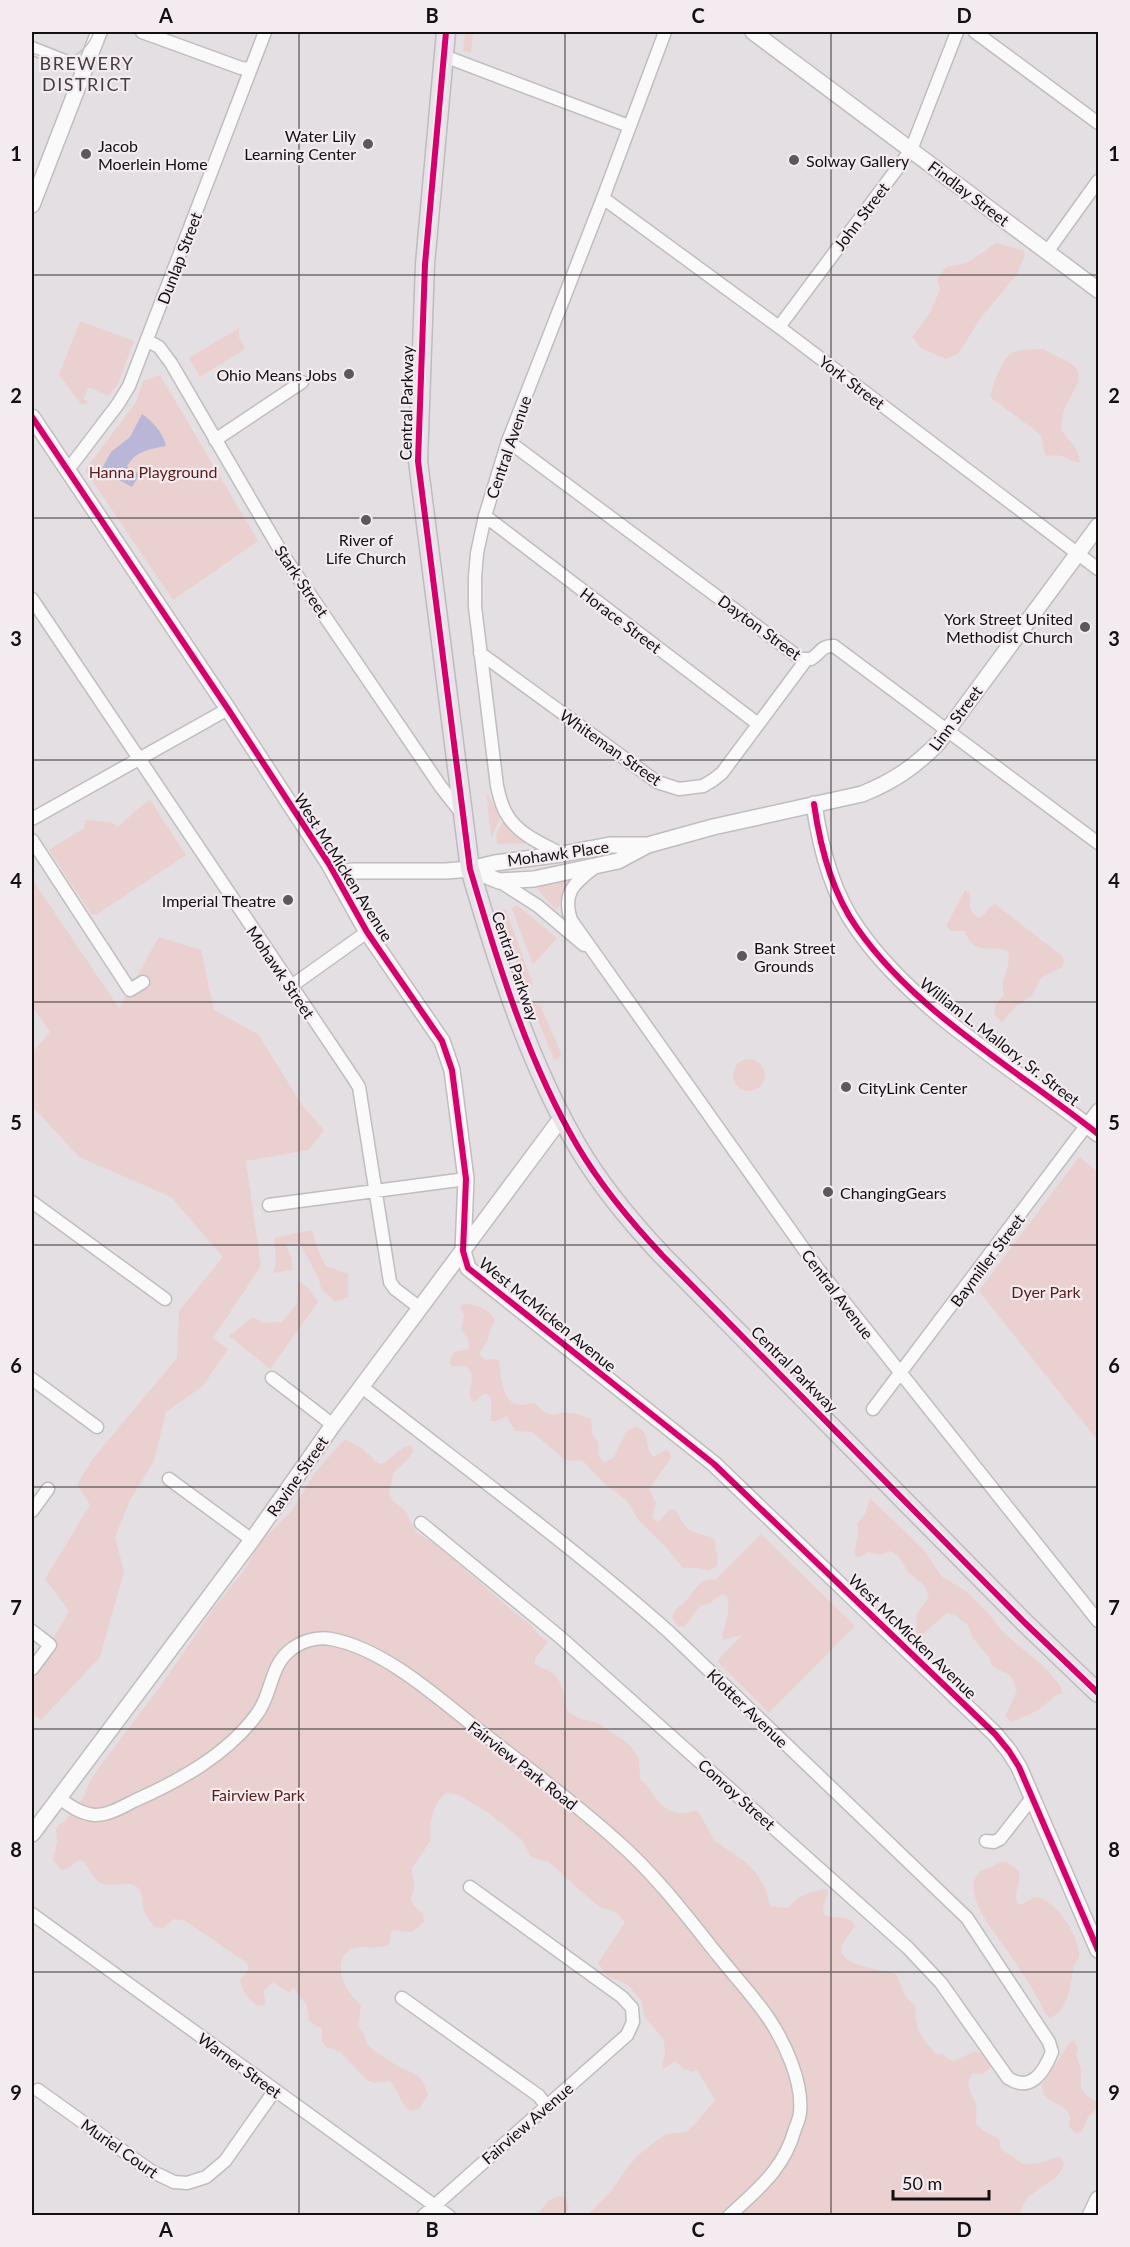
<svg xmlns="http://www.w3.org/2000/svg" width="1130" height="2247" font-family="Lato,sans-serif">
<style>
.green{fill:#ead1d0}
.water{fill:#b9b6d7}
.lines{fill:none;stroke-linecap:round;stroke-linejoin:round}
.minor-casing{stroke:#c0bdbe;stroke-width:15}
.tertiary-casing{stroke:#c0bdbe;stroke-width:18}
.primary-casing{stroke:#bdbbbc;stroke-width:21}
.minor{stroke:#fbfafb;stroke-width:12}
.tertiary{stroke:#fbfafb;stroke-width:15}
.primary{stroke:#e8e3ea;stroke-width:18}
.tram{stroke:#c5c4c5;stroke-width:1.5}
.cycleway-casing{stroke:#f3ebf0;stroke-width:10}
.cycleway{stroke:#d6006c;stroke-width:6}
.grid{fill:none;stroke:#131012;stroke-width:1.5;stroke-opacity:0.55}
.poi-dot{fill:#5c585b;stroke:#f3ebf0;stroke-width:2}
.labels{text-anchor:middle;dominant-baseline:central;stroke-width:4.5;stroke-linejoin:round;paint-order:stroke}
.poi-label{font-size:16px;fill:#131012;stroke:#f3ebf0;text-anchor:start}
.street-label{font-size:16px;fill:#131012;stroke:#f3ebf0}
.park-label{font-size:16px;fill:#5c1c18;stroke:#f3ebf0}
.neighbourhood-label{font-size:18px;letter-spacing:1.5px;fill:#453e43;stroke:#f3ebf0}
.neatline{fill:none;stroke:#131012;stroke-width:2}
.grid-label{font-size:20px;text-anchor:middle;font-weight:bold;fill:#131012}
</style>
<rect width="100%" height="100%" fill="#e4dfe2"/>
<path class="green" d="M465 32H473L471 52 463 51Z
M996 243 1023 250 1025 255 1017 274 980 319 962 348 956 355 946 359 922 349 912 337 931 311 940 289 937 279 946 267 967 263Z
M80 321 134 341 118 384 108 396 89 387 83 399 89 402 82 405 59 375Z
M239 328V337L245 349 200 377 189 358Z
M1043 349 1074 365 1079 373 1078 383 1064 409 1061 429C1069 443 1077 443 1080 462 1072 463 1069 457 1061 456 1055 454 1052 457 1045 455L1041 435 990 397C992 387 1002 360 1010 354 1019 348 1033 350 1043 349Z
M160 375 258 541 173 600 85 470 136 402 143 381Z
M486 792 501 817 491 838V836Z
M150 800 186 855 96 915 91 914 49 850 84 828 85 820 111 822 118 827C129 818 137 808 150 800Z
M503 821 531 843 497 844 496 835Z
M32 879 119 1008 159 937 201 950 214 1010 258 1034 302 1105 324 1130 309 1150 246 1161 261 1266 213 1338 228 1349 203 1386 166 1412 154 1461 130 1500 115 1537 124 1572 100 1657 41 1720 32 1714V1669L50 1645 69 1611 45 1579 90 1505 77 1484 95 1456 177 1358 179 1311 223 1257 171 1197 79 1157 32 1106V1053L50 1032 32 1007Z
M570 879 564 886 559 907 555 909 536 887Z
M965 890 970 893V909L977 918C986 916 987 908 995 904L1062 956 1064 961 1062 967 1041 978 1032 996 1015 1007 1002 1022 994 1015 996 1004 1004 995C999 977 1012 969 1008 951 997 946 977 953 969 940 967 937 966 933 964 931H951L946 926Z
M514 906H518L557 938 533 965 512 909Z
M504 909 506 910 533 985 524 983 498 912Z
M531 1003 540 1005 561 1053 560 1058 554 1060Z
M733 1075a16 16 0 1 1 32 0a16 16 0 1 1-32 0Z
M1079 1157 1098 1172V1441L979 1291Z
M312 1230 317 1248 326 1266 348 1274V1297L336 1302 321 1289C321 1278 305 1255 300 1243L285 1244 292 1259V1270L273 1273 276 1263 274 1238Z
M299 1281 308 1288 318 1302 270 1369 229 1336 253 1317 263 1323 282 1322 297 1304Z
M467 1304C479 1306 490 1309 495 1321L489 1332 488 1340 479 1354 485 1360 495 1359 499 1361C501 1374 501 1404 521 1405 525 1405 530 1403 535 1403 552 1422 552 1411 572 1413 578 1413 585 1417 591 1419L592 1433 599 1443 598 1455 604 1463 614 1457 626 1432 635 1426C654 1433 642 1447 654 1457L666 1450 670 1452 671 1458 649 1489 656 1503 652 1518 658 1522 669 1510 674 1509C680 1515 681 1523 688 1529 695 1534 706 1534 715 1540L716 1552 718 1555 717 1566 708 1571 699 1568H683L665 1546 639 1521 628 1502 603 1482 585 1463 581 1460 570 1461 563 1458 532 1432 515 1431 507 1416 497 1421H491V1398L487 1394H483L475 1402 472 1401C465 1388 479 1378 466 1366H453L449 1363 454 1352 468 1349C472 1342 466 1336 461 1330L464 1316 461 1309V1305Z
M345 1439 363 1449 376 1462 382 1464C392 1458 399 1448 411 1445L413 1451 409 1458 394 1472 389 1492 392 1500 405 1511 417 1533 435 1544 514 1612 532 1626 539 1635 548 1642 535 1659V1664C540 1668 544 1668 549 1671 564 1679 564 1698 568 1712L581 1719 598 1723 630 1745 639 1759 640 1779C654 1790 657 1810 679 1813 685 1814 691 1811 698 1811L715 1841 744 1861 756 1873 766 1889 770 1906 788 1908C799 1895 809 1892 826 1889L828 1894 823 1907 824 1915C835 1920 846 1913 855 1925 852 1932 845 1938 842 1945 834 1967 887 1970 896 1974L906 1997 916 2007C913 2027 923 2040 936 2054H942L953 2062 975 2051 988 2056 992 2064 990 2069 982 2074 973 2073C963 2084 972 2092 976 2104 977 2110 976 2117 976 2123 979 2126 981 2129 984 2131 995 2138 1000 2134 1001 2149L1023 2164 1040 2163 1059 2156 1064 2163C1060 2187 1025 2185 1020 2215H587L612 2190 629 2165 644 2150 666 2134 686 2132 696 2123 715 2100 697 2070 693 2072 684 2069 675 2061 664 2069 662 2066 665 2052 664 2040 644 2016 642 2002 628 1985 607 1976 598 1963 625 1922 617 1913 602 1908 592 1901 549 1862 531 1857 522 1840 490 1814 459 1795 446 1793C433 1802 428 1825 431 1840L412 1868C412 1874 413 1878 414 1883 416 1901 401 1895 423 1914L424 1922 412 1932 392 1930 389 1944C378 1951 364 1944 352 1949 337 1955 339 1976 346 1987 350 1994 356 2000 361 2006L358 2025 364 2034 368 2046C378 2052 386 2059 396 2065 414 2075 422 2072 428 2095L419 2109 410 2111C400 2103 399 2091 390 2081L374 2083 368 2081 340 2052 326 2047 322 2041V2029L309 2021 307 2006 294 1987 289 1993 273 1982 263 1991 266 2004 258 2006C248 1999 242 1992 240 1980L249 1969 247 1963 184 1920 174 1919 163 1928 154 1927C151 1922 146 1916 144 1911 141 1903 145 1895 139 1889 130 1879 116 1888 103 1884 94 1881 89 1867 82 1860 73 1861 70 1870 61 1870L53 1860 57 1842 56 1830 59 1825 65 1821 85 1795V1791L97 1770 160 1687 213 1609 243 1572 260 1543 292 1510 316 1471Z
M870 1498 924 1550 941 1576 966 1591 988 1613 1002 1631 1044 1667 1059 1684 1063 1693 1055 1696 1039 1710 1012 1722 1006 1717V1714L1017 1691 1011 1676 992 1666 989 1657 973 1638 968 1625 955 1615 947 1613 916 1640C915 1631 918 1624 916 1615L929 1597 925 1586 908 1572 899 1557 894 1553 890 1551 881 1555 868 1552 859 1558 855 1555C854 1542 861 1540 857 1524L866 1512Z
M761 1534 855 1626 769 1713 717 1661 742 1635 722 1640C723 1626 732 1612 727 1597L722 1594 710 1603 700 1606 685 1626 679 1627C676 1623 671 1620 673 1615 674 1608 682 1606 686 1601 696 1591 697 1578 715 1580Z
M1007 1862 1019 1871C1021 1884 1014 1890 1017 1903L1021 1905 1034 1897C1055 1898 1076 1932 1079 1952 1080 1960 1075 1962 1073 1969 1072 1973 1072 1979 1071 1983 1069 1996 1063 2013 1050 2018L1045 2013C1036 1993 1023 1974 1011 1956 1000 1939 960 1895 978 1874 981 1869 985 1870 990 1868 996 1864 999 1862 1007 1862Z
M1074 2041 1078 2049 1076 2054 1081 2069V2088L1085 2094 1098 2103V2108L1088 2117 1082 2131 1077 2134 1069 2127C1069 2122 1072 2117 1068 2112 1060 2102 1041 2101 1042 2085L1070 2042Z
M559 2196 565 2197 569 2208 565 2215H537L548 2201Z"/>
<path class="water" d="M142 414C154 423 162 431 166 446 151 449 134 451 127 467L140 474 132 487 101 470 111 452 130 437Z"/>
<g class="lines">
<defs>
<path id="minor" d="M142 32 241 68 251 69
M975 32 1098 123
M32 48 85 69
M444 56 629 126
M603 198 779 327 1098 569
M1047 252 1098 181
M779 327 911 150 957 32
M148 341 159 347 171 363 283 555 441 787 463 815
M215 440 302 382
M508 441 801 659H811C820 654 821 645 834 646L1098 843
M67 471 118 404 129 386 265 32
M485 516 758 724
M32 599 354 1079 359 1087 390 1282 395 1289 420 1308
M480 653 657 782 679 789 703 786 713 780 722 773 806 660
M32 819 228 709
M32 840 130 990 143 982
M562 854C542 844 517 834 506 813 501 805 499 794 497 786L475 607V577L477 553 485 516 508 441 603 198 665 32
M595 867C574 883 562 893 571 920L818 1269 1098 1621
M499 881 538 906 584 945
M290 987 367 932
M32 1202 165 1299
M269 1205 466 1179
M272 1378 333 1425
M32 1379 97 1427
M362 1387C465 1468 571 1545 669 1632L967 1918 1049 2042 1052 2052C1044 2072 1031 2093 1008 2078L941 1983 908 1948 560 1637 421 1523
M873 1409 1098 1110
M169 1479 252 1540
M32 1511 48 1489
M32 1631 50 1645 32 1669
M59 1798C70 1806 81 1814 95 1815 109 1815 122 1807 134 1801 179 1781 227 1755 257 1714 271 1696 270 1668 288 1652 299 1642 316 1636 331 1639 385 1649 438 1698 480 1731 526 1767 574 1802 617 1841 657 1876 688 1918 721 1959 737 1979 755 1998 769 2019 785 2043 803 2082 800 2112 800 2117 797 2124 795 2129 784 2169 759 2188 729 2216
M986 1841 994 1842 1000 1839 1032 1798
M32 1914 449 2216
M402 1998 539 2096 547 2107
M38 2090 151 2171 174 2182 187 2183 206 2177 225 2161 275 2090
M423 2216 627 2035 633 2022 632 2008 622 1997 470 1887"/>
<path id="tertiary" d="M753 32 1098 290
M32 205 99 32
M32 417 228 709 329 864 367 932 442 1041 452 1070 466 1179 463 1251 468 1268 714 1464 995 1734 1009 1751 1019 1767 1098 1950
M814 804C820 846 832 893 857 928 915 1012 1019 1071 1098 1134
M470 869 499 881 534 879 618 861 648 845 713 827 862 794C892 782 915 767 938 743L1098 526
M336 876 352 871H446L470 869 495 863 562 854 610 845H645
M32 1834 252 1540 333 1425 562 1117
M1090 2216 1098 2199"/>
<path id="primary" d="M446 32 425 264 418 461 470 869C498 964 528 1062 578 1147 601 1186 631 1222 662 1255L1025 1623 1098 1693"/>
</defs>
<use href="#minor" class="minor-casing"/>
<use href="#tertiary" class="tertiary-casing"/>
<use href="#primary" class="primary-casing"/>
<use href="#minor" class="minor"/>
<use href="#tertiary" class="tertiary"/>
<use href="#primary" class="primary"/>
<path class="tram" d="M32 53C59 63 82 62 94 32"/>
<defs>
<path id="cycleway" d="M446 32 425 264 418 461 470 869C498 964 528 1062 578 1147 601 1186 631 1222 662 1255L1025 1623 1098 1693
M32 417 228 709 329 864 367 932 442 1041 452 1070 466 1179 463 1251 468 1268 714 1464 995 1734 1009 1751 1019 1767 1098 1950
M814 804C820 846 832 893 857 928 915 1012 1019 1071 1098 1134"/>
</defs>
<use href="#cycleway" class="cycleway-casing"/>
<use href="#cycleway" class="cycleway"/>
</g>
<path class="grid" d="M299 32V2216M565 32V2216M831 32V2216M32 275H1098M32 518H1098M32 760H1098M32 1002H1098M32 1245H1098M32 1487H1098M32 1729H1098M32 1972H1098"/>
<g class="poi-dot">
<circle cx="368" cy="144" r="6"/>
<circle cx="86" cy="154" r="6"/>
<circle cx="794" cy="160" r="6"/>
<circle cx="349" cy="374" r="6"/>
<circle cx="366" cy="520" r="6"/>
<circle cx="1085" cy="627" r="6"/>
<circle cx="288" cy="900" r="6"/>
<circle cx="742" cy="956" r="6"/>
<circle cx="846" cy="1087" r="6"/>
<circle cx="828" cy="1192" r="6"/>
</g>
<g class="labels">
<g class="poi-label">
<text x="356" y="135" text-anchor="end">Water Lily<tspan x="356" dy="18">Learning Center</tspan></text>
<text x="98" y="145">Jacob<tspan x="98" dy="18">Moerlein Home</tspan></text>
<text x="806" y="160">Solway Gallery</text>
<text x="337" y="374" text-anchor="end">Ohio Means Jobs</text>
<text x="366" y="539" text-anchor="middle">River of<tspan x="366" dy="18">Life Church</tspan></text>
<text x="1073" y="618" text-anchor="end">York Street United<tspan x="1073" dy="18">Methodist Church</tspan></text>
<text x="276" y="900" text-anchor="end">Imperial Theatre</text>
<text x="754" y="947">Bank Street<tspan x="754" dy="18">Grounds</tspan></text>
<text x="858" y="1087">CityLink Center</text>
<text x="840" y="1192">ChangingGears</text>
</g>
<g class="street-label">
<text transform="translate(969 193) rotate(37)">Findlay Street</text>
<text transform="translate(861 216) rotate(-53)">John Street</text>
<text transform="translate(179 258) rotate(-69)">Dunlap Street</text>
<text transform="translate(852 382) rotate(37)">York Street</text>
<text transform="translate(406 403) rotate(-89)">Central Parkway</text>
<text transform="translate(508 447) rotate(-71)">Central Avenue</text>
<text transform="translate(302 581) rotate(56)">Stark Street</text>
<text transform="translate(621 620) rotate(37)">Horace Street</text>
<text transform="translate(760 627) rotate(36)">Dayton Street</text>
<text transform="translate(955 718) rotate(-53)">Linn Street</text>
<text transform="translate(611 747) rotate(35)">Whiteman Street</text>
<text transform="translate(558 853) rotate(-8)">Mohawk Place</text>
<text transform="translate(344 867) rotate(58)">West McMicken Avenue</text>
<text transform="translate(516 966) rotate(71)">Central Parkway</text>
<text transform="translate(281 972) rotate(56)">Mohawk Street</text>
<text transform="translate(1000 1041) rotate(38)">William L. Mallory, Sr. Street</text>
<text transform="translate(987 1260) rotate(-53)">Baymiller Street</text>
<text transform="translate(838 1294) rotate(53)">Central Avenue</text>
<text transform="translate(548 1314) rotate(39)">West McMicken Avenue</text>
<text transform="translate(795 1369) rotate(45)">Central Parkway</text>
<text transform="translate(297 1476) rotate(-55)">Ravine Street</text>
<text transform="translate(913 1636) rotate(44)">West McMicken Avenue</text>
<text transform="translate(748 1708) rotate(44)">Klotter Avenue</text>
<text transform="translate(523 1765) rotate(38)">Fairview Park Road</text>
<text transform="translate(737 1794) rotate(42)">Conroy Street</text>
<text transform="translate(240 2065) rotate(36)">Warner Street</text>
<text transform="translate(527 2123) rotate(-41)">Fairview Avenue</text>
<text transform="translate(120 2148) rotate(35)">Muriel Court</text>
</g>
<g class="park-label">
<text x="153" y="471">Hanna Playground</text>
<text x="1046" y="1291">Dyer Park</text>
<text x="258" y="1794">Fairview Park</text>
</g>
<g class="neighbourhood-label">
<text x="87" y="63">BREWERY<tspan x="87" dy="21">DISTRICT</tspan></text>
</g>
</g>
<rect width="1130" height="2247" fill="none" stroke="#f3ebf0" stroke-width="66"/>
<path d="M893 2190v9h96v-9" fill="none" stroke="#131012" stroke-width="3"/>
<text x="902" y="2190" font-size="18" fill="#131012" stroke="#f3ebf0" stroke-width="4.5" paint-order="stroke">50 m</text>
<rect x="33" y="33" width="1064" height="2181" class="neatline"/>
<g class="grid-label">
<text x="166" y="23">A</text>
<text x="432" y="23">B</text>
<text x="698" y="23">C</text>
<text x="964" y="23">D</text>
<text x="16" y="161">1</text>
<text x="1114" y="161">1</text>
<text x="16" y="403">2</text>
<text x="1114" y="403">2</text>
<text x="16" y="646">3</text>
<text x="1114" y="646">3</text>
<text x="16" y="888">4</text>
<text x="1114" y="888">4</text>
<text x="16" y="1130">5</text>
<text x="1114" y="1130">5</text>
<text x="16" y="1373">6</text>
<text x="1114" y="1373">6</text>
<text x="16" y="1615">7</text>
<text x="1114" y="1615">7</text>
<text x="16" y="1857">8</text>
<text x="1114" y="1857">8</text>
<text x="16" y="2100">9</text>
<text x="1114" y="2100">9</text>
<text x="166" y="2237">A</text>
<text x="432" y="2237">B</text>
<text x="698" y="2237">C</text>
<text x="964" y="2237">D</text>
</g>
</svg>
